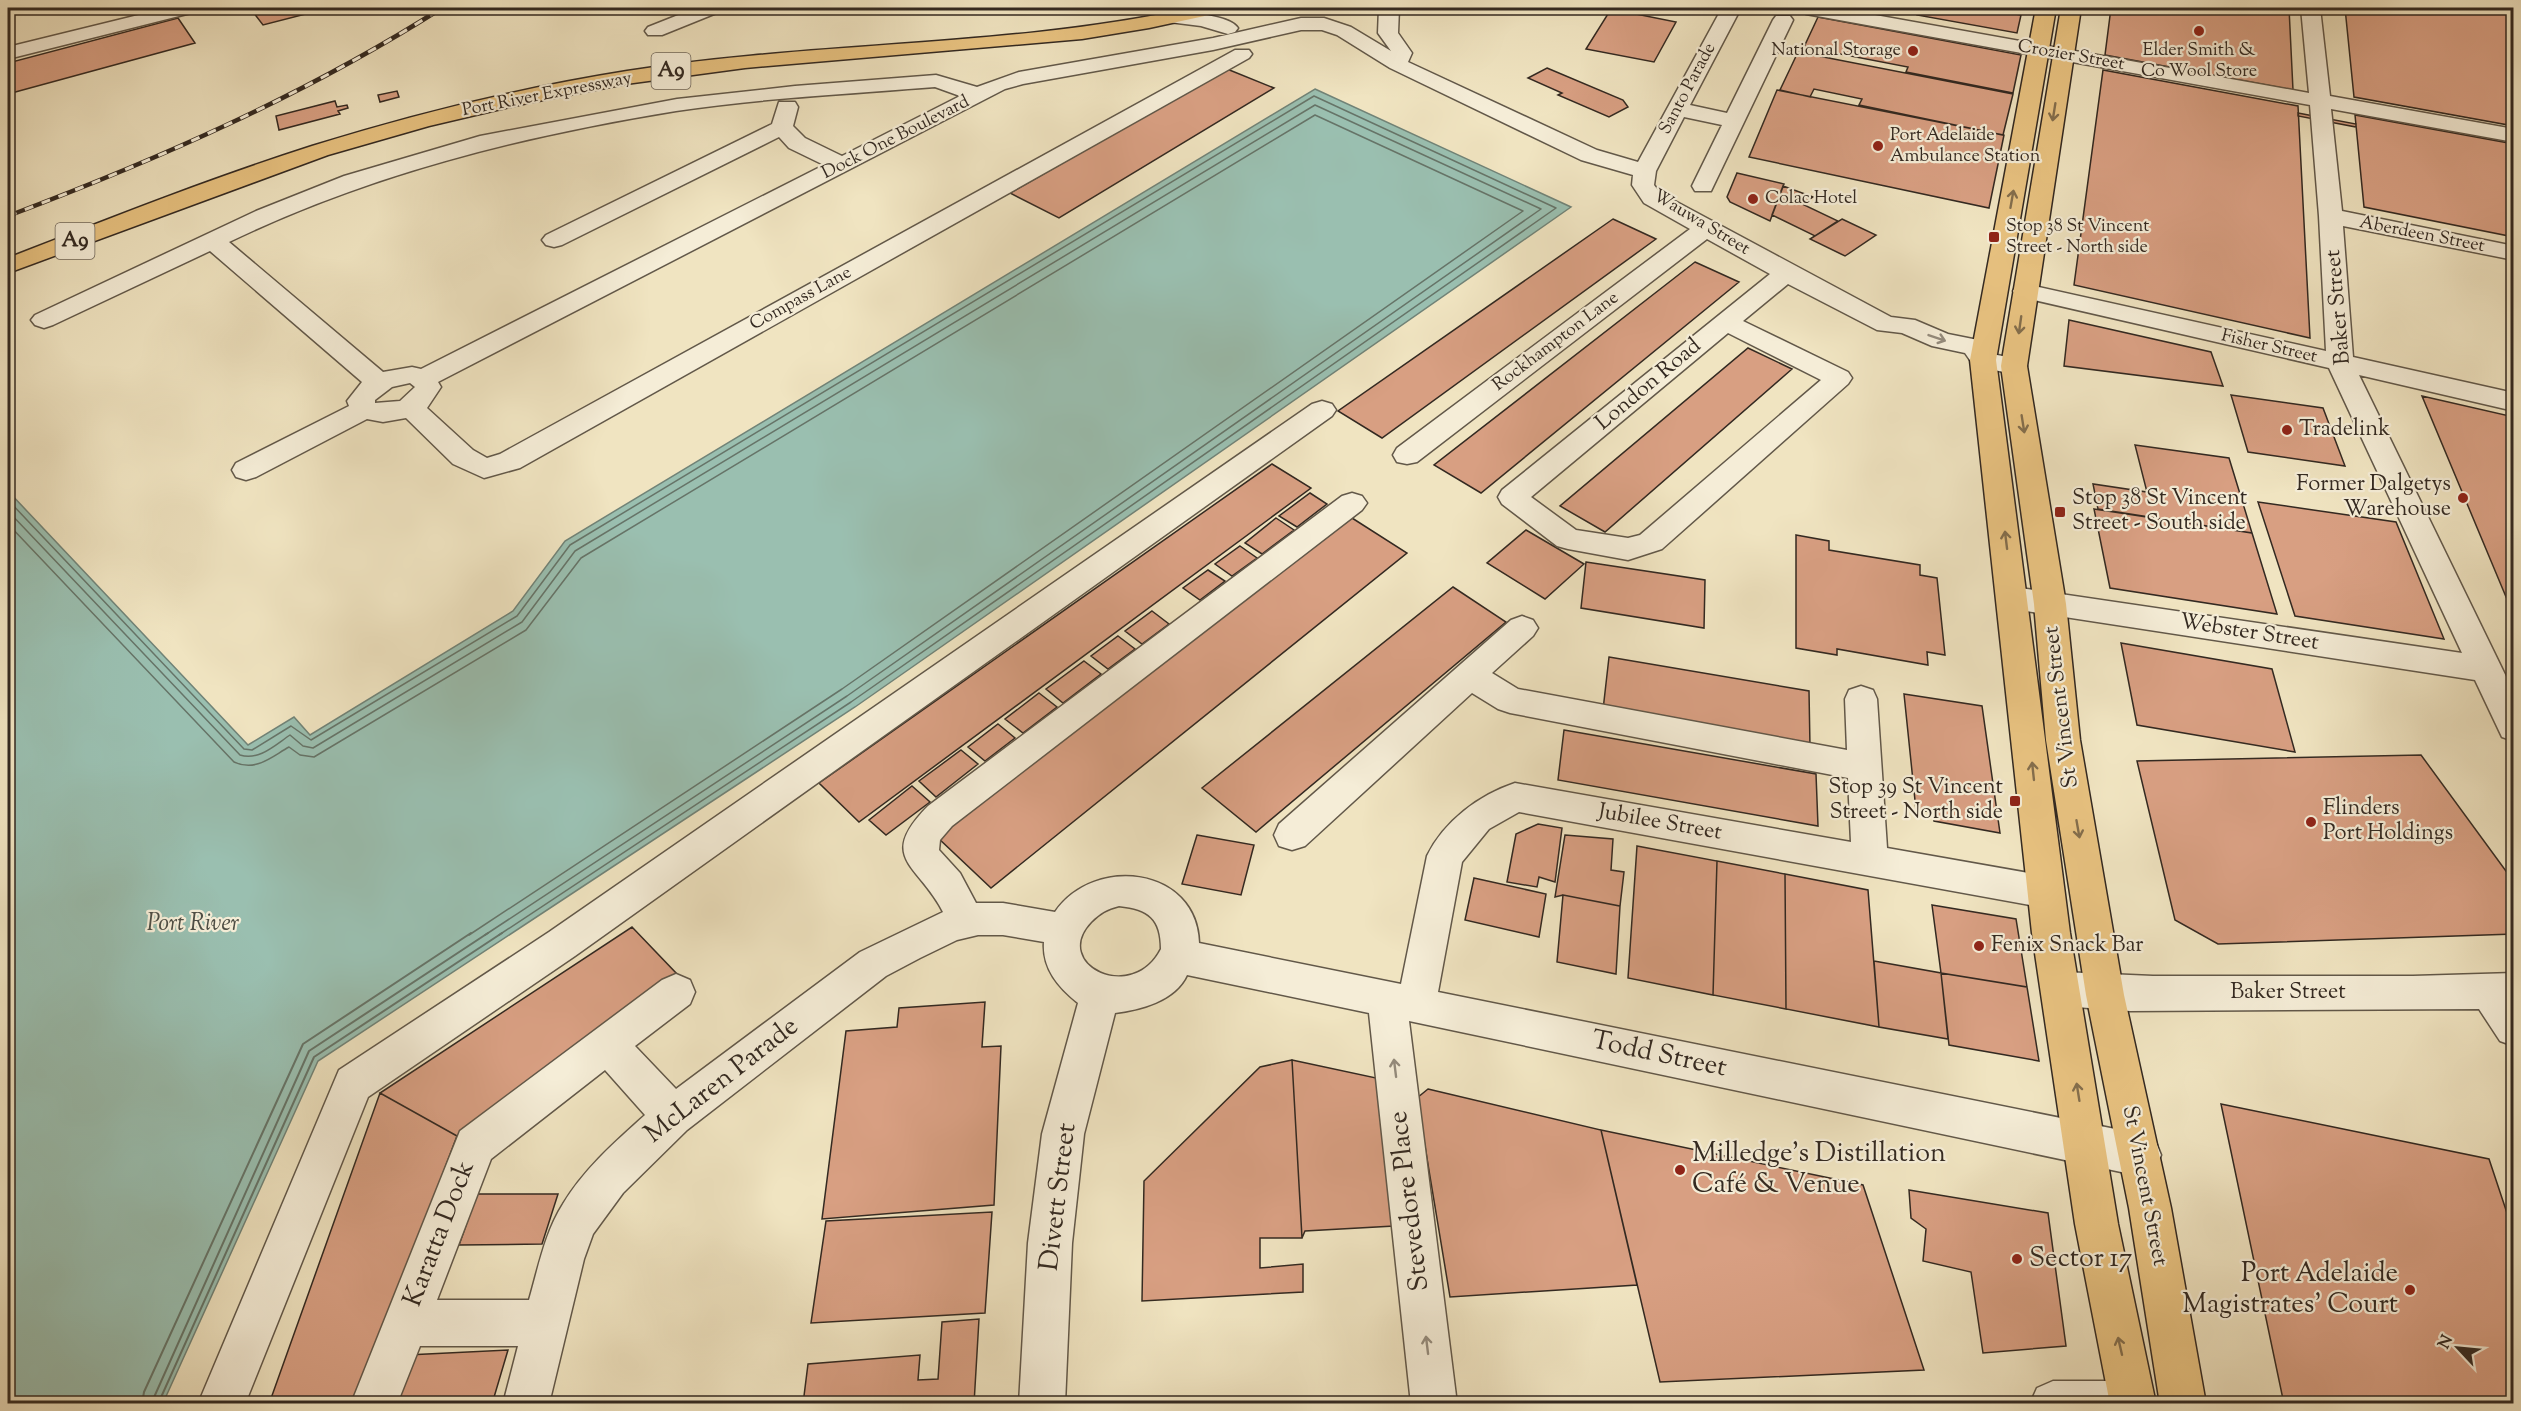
<svg xmlns="http://www.w3.org/2000/svg" width="2521" height="1411" font-family="'Sorts Mill Goudy',serif">
<style>
.water{fill:#9abfb0;stroke:#718377;stroke-width:1.5}
.lines{fill:none;stroke-linecap:round;stroke-linejoin:round}
.shore-far1{stroke:#667468;stroke-width:1.5}
.shore{stroke:#667468;stroke-width:2}
.building{fill:#d89f82;stroke:#332921;stroke-width:1.5}
.minor-casing{stroke:#625849;stroke-width:3}
.major-casing{stroke:#332921;stroke-width:3}
.highway-casing{stroke:#332921;stroke-width:3}
.minor{fill:#f5edd7;fill-rule:evenodd}
.major{fill:#e8c280;fill-rule:evenodd}
.highway{fill:#e8c280;fill-rule:evenodd}
.rail-casing{stroke:#332921;stroke-width:4.5}
.rail{stroke:#f5edd7;stroke-width:3;stroke-dasharray:9;stroke-linecap:butt}
.oneway{stroke:#846e4c}
.oneway2{stroke:#948b7c}
.poi-dot{fill:#8f2418;stroke:#f5edd7;stroke-width:2}
.labels{text-anchor:middle;dominant-baseline:central;stroke-width:4.5;stroke-linejoin:round;paint-order:stroke}
.far-poi-label{font-size:18px;fill:#332921;stroke:#f5edd7;text-anchor:start}
.far-street-label{font-size:18px;fill:#332921;stroke:#f5edd7}
.shield{fill:#f5edd7;stroke:#6d6458;stroke-width:1.5}
.shield-label{font-size:21px;font-weight:bold;fill:#332921}
.street-label{font-size:22px;fill:#332921;stroke:#f5edd7}
.poi-label{font-size:22px;fill:#332921;stroke:#f5edd7;text-anchor:start}
.water-label{font-size:24px;font-style:italic;fill:#4d4e45;stroke:#f5edd7}
.near-street-label{font-size:27px;fill:#332921;stroke:#f5edd7}
.near-poi-label{font-size:27px;fill:#332921;stroke:#f5edd7;text-anchor:start}
</style>
<rect width="100%" height="100%" fill="#f0e4c1"/>
<filter id="stains"><feTurbulence type="fractalNoise" baseFrequency=".00333" numOctaves="4"/><feColorMatrix values="0 0 0 0 .2 0 0 0 0 .09 0 0 0 0 .02 0 0 0 .5 -.17"/></filter>
<radialGradient id="worn" r=".72"><stop offset=".6" stop-color="#630" stop-opacity="0"/><stop offset="1" stop-color="#630" stop-opacity=".3"/></radialGradient>
<path class="water" d="M1315 89 1571 207 855 707 318 1061 163 1403H8V491L248 745 294 717 310 735 513 611 565 541Z"/>
<g class="lines">
<path class="shore-far1" d="M8 500 244 749 252 750 291 726 311 740 517 616 570 545 1314 96 1556 208 851 702 499 935
M8 511 240 755C259 761 275 745 290 735L303 746 313 748 522 622 575 551 1315 105 1541 209 847 696 485 935
M8 524 234 762C256 772 271 757 289 747L300 755 314 757 526 630 581 558 1315 115 1523 211 842 689 469 935"/>
<path class="shore" d="M142 1404 144 1392 303 1044 471 933
M151 1404 309 1051 488 933
M158 1404 314 1057 502 933"/>
</g>
<path class="building" d="M250 8H329L263 25Z
M1919 8H1982L2021 15 2017 33 1917 15Z
M2111 8H2289L2293 90 2105 55Z
M2345 8H2514V126L2354 97Z
M1611 9 1676 22 1654 62 1586 49Z
M1818 17 2021 55 2013 93 1906 72 1908 67 1804 47Z
M178 18 195 43 8 94V63Z
M1798 52 2013 94 2003 135 1859 105 1862 99 1814 89 1810 97 1780 90Z
M1547 68 1623 100 1628 107 1609 117 1558 95 1562 93 1528 78Z
M1227 69 1274 88 1059 218 1010 193Z
M2103 70 2298 106 2310 338 2074 285Z
M1777 90 2004 135 1989 208 1749 157Z
M397 91 399 97 380 102 378 95Z
M335 101 337 107 347 105 348 108 338 111 340 114 279 130 276 116Z
M2298 113 2356 124V127L2298 116Z
M2355 115 2514 144V237L2364 207Z
M1737 173 1784 184 1770 221 1730 202 1727 197Z
M1783 186 1813 197 1802 204 1838 221 1815 236 1772 215Z
M1613 219 1656 239 1382 438 1338 411Z
M1842 219 1876 235 1845 256 1810 239Z
M1695 262 1739 282 1481 493 1434 465Z
M2069 320 2211 352 2223 386 2064 366Z
M1748 348 1792 369 1605 532 1560 506Z
M2231 395 2323 408 2345 466 2248 452Z
M2422 396 2514 417V616Z
M2135 445 2229 458 2252 533 2098 509 2093 484 2147 492Z
M1272 464 1311 488 859 822 819 783Z
M1310 493 1327 504 1297 527 1279 516Z
M2258 502 2396 522 2444 639 2295 616Z
M2094 509 2252 533 2277 614 2110 588Z
M1276 518 1294 530 1262 554 1245 543Z
M1352 518 1407 553 991 888 936 836Z
M1526 530 1584 564 1545 599 1487 563Z
M1796 535 1829 541V550L1920 565V575L1937 578 1945 655 1927 652 1928 665 1837 649V655L1796 648Z
M1240 546 1257 558 1232 576 1215 564Z
M1586 562 1705 580 1704 628 1581 608Z
M1208 570 1225 581 1200 600 1183 588Z
M1453 587 1506 622 1256 832 1202 788Z
M1152 611 1169 624 1142 644 1125 631Z
M1118 636 1135 649 1108 669 1091 656Z
M2121 643 2272 669 2295 752 2137 725Z
M1609 657 1809 691 1810 747 1603 710Z
M1084 661 1101 674 1063 703 1046 689Z
M1039 693 1057 707 1023 733 1005 719Z
M1904 694 1982 706 2000 833 1934 821 1933 812 1916 810Z
M998 724 1015 738 985 761 968 747Z
M1564 730 1816 774 1818 826 1558 780Z
M961 750 978 764 936 797 919 781Z
M2421 755 2514 882V934L2218 944 2175 920 2137 761Z
M912 786 930 802 886 835 869 820Z
M1538 824 1562 828 1555 882 1539 877 1537 887 1507 882 1516 834Z
M1197 835 1254 845 1241 895 1182 884Z
M1565 835 1613 839 1611 870 1624 872 1620 906 1563 895 1555 897Z
M1637 846 1717 861 1713 995 1628 978Z
M1717 861 1785 874 1786 1009 1713 995Z
M1785 874 1868 890 1879 1027 1786 1009Z
M1474 878 1546 894 1539 937 1465 920Z
M1563 895 1620 906 1616 974 1557 962Z
M1932 905 2016 919 2027 987 1941 973Z
M632 927 677 974 457 1136 380 1093Z
M1874 961 1941 973 1948 1039 1879 1027Z
M1941 973 2027 987 2039 1061 1949 1045Z
M985 1002 982 1047 1001 1046 994 1205 822 1219 846 1031 897 1027 899 1008Z
M1292 1060 1381 1079 1394 1226 1305 1231 1302 1238Z
M1292 1060 1302 1238H1260V1268L1303 1264V1292L1142 1301 1144 1181 1260 1067Z
M1428 1089 1601 1130 1637 1285 1450 1297 1417 1098Z
M380 1093 457 1136 356 1404H269Z
M2221 1104 2489 1159 2514 1234V1404H2284Z
M1601 1130 1863 1185 1924 1370 1660 1382Z
M1909 1190 2048 1213 2066 1346 1983 1353 1971 1272 1923 1261 1926 1229 1911 1218Z
M477 1194H558L542 1244 459 1245Z
M992 1212 985 1313 811 1323 826 1221Z
M979 1319 974 1404H803L808 1364 920 1355 918 1380 938 1379 942 1322Z
M508 1350 492 1404H391L407 1355Z"/>
<g class="lines">
<defs>
<path id="minor" d="M167 8H198L195 12 8 59V47Z
M696 8H722L719 12 662 35H648L645 31 648 27Z
M1379 8H1399L1398 33 1412 53 1408 62 1597 150 1638 162 1722 8H1741L1690 105 1727 113 1773 20 1776 16H1790L1793 20 1711 191H1695L1692 186 1722 125 1684 117 1656 171 1654 185 1660 193 1891 317 1915 320 1948 334 1983 341 1992 354 2023 360 2027 366 2023 372 2014 374 1974 366 1965 353 1932 346 1902 333 1877 330 1788 284 1743 321 1848 372 1852 378 1848 384 1662 549 1628 560 1568 549 1557 546 1502 504 1498 497 1502 490 1770 274 1707 239 1417 462 1407 464 1397 462 1393 455 1397 448 1690 229 1644 203 1632 185 1633 175 1581 160 1390 68 1337 35 1322 30H1301L1213 50 1023 84 1005 89 438 382 441 387 427 408 473 450 487 458 500 454 1235 50H1249L1252 54 1249 58 520 468 484 478 453 464 406 418 383 422 367 419 256 477 246 480 236 477 232 470 236 463 349 406 347 401 362 382 210 251 53 325 44 328 35 325 31 320 35 315 256 211 344 176 480 136 677 99 795 86 936 75 977 87 1019 72 1213 38 1301 18H1324L1351 27 1391 51 1378 33ZM935 87 960 96 842 156 805 138 793 126 798 107 795 102H779L772 124 546 235 542 240 546 245 554 247 562 245 779 137 789 148 824 165 421 369 412 367 383 372 229 242C370 174 522 136 676 111 762 98 849 94 935 87ZM1728 333 1821 380 1640 535 1628 538 1576 530 1531 497ZM410 383 415 387 400 401 375 403V400L392 387Z
M1796 8H1836L2309 93 2301 8H2320L2330 96 2514 129V142L2331 109 2342 211 2514 246V260L2343 226 2353 357 2514 393V411L2359 375 2514 693V741L2502 737 2475 680 2013 609 2002 606 1998 598 2002 590 2013 587 2462 653 2329 368 2025 298 2016 296 2013 291 2016 286 2025 284 2326 351 2319 216 2310 105 1806 14Z
M1176 12C1191 13 1229 15 1238 28L1235 32 1228 34 1201 26 1169 22 1166 18Z
M1322 401 1332 404 1336 410 1332 416 575 956 368 1097 245 1404H198L339 1070 549 932 1312 404Z
M1352 493 1362 496 1367 503 1362 510 952 826 940 840 939 850 960 873 976 903H1003L1055 912C1094 855 1197 867 1199 943L1401 984 1427 856C1444 821 1479 795 1515 783L1851 842 1848 778 1510 713 1498 709 1472 693 1305 846 1292 850 1279 846 1274 835 1279 824 1511 620 1522 616 1533 620 1538 628 1533 636 1492 673 1518 689 1847 750 1845 699 1849 690 1861 686 1873 690 1877 699 1887 848 2046 876 2059 881 2064 892 2059 903 2046 908 1519 812 1489 829 1462 862 1438 992 2140 1134 2155 1140 2161 1155 2155 1170 2140 1176 1409 1021 1457 1404H1411L1369 1013 1187 975C1175 1001 1140 1010 1115 1013L1084 1134 1072 1243 1065 1404H1019L1028 1243 1042 1134 1078 1003C1059 988 1042 969 1044 942L1003 935H978L957 940 920 958 886 976 687 1130 623 1193 593 1234 584 1259 549 1404H503L518 1346H420L397 1404H351L460 1131 662 980 676 974 690 980 695 992 690 1004 635 1046 676 1089 860 952 943 912C919 864 876 859 928 806L1342 496ZM1119 906C1149 909 1161 919 1161 949 1133 1005 1050 965 1091 922 1100 913 1107 909 1119 906ZM605 1070 645 1115C615 1142 584 1169 563 1204 545 1232 538 1269 529 1300H437L491 1159Z
M2062 972 2153 976H2413L2514 973V1046L2500 1041 2479 1009 2130 1011 2062 1006 2048 1001 2043 989 2048 977Z
M2053 1381H2116L2132 1388 2139 1404H2030L2037 1388Z"/>
<path id="major" d="M2036 8H2056L1996 360 2070 933 2118 1224 2156 1404H2110L2075 1224 2032 933 1970 360Z
M2061 8H2081L2027 366 2066 604 2080 740 2124 995 2171 1208 2206 1404H2160L2129 1208 2086 995 2046 740 2034 604 2001 366Z"/>
<path id="highway" d="M1191 8H1226L1223 12 1149 28 1082 39 745 68 626 84 523 104 429 126 328 155 8 273V258C108 219 209 179 312 146 415 114 520 88 627 71 814 41 1006 48 1191 8Z"/>
</defs>
<use href="#minor" class="minor-casing"/>
<use href="#major" class="major-casing"/>
<use href="#highway" class="highway-casing"/>
<use href="#minor" class="minor"/>
<use href="#major" class="major"/>
<use href="#highway" class="highway"/>
<defs>
<path id="rail" d="M8 216C159 159 305 95 442 8"/>
</defs>
<use href="#rail" class="rail-casing"/>
<use href="#rail" class="rail"/>
</g>
<defs><path id="oneway-shaft" d="M-6 0H5M1.5-3L5.5 0L1.5 3" fill="none" stroke-width="1.6" stroke-linecap="round" stroke-linejoin="round" transform="scale(1.5)"/></defs>
<g class="oneway">
<use href="#oneway-shaft" transform="translate(2054 112) rotate(99)"/>
<use href="#oneway-shaft" transform="translate(2012 199) rotate(-80)"/>
<use href="#oneway-shaft" transform="translate(2020 325) rotate(98)"/>
<use href="#oneway-shaft" transform="translate(2023 424) rotate(81)"/>
<use href="#oneway-shaft" transform="translate(2006 540) rotate(-97)"/>
<use href="#oneway-shaft" transform="translate(2033 771) rotate(-96)"/>
<use href="#oneway-shaft" transform="translate(2078 829) rotate(80)"/>
<use href="#oneway-shaft" transform="translate(2078 1092) rotate(-99)"/>
<use href="#oneway-shaft" transform="translate(2120 1346) rotate(-103)"/>
</g>
<g class="oneway2">
<use href="#oneway-shaft" transform="translate(1937 338) rotate(19)"/>
<use href="#oneway-shaft" transform="translate(1395 1068) rotate(-97)"/>
<use href="#oneway-shaft" transform="translate(1427 1345) rotate(-97)"/>
</g>
<g class="poi-dot">
<circle cx="2199" cy="31" r="6"/>
<circle cx="1913" cy="51" r="6"/>
<circle cx="1878" cy="146" r="6"/>
<circle cx="1753" cy="199" r="6"/>
<rect x="1988" y="231" width="12" height="12" rx="3"/>
<circle cx="2287" cy="430" r="6"/>
<circle cx="2463" cy="498" r="6"/>
<rect x="2054" y="506" width="12" height="12" rx="3"/>
<rect x="2009" y="795" width="12" height="12" rx="3"/>
<circle cx="2311" cy="822" r="6"/>
<circle cx="1979" cy="946" r="6"/>
<circle cx="1680" cy="1170" r="6"/>
<circle cx="2017" cy="1259" r="6"/>
<circle cx="2410" cy="1290" r="6"/>
</g>
<g class="labels">
<g class="far-poi-label">
<text x="1901" y="51" text-anchor="end">National Storage</text>
<text x="2199" y="51" text-anchor="middle">Elder Smith &amp;<tspan x="2199" dy="21">Co Wool Store</tspan></text>
<text x="1890" y="136">Port Adelaide<tspan x="1890" dy="21">Ambulance Station</tspan></text>
<text x="1765" y="199">Colac Hotel</text>
<text x="2006" y="227">Stop 38 St Vincent<tspan x="2006" dy="21">Street - North side</tspan></text>
</g>
<g class="far-street-label">
<text transform="translate(2071 56) rotate(10)">Crozier Street</text>
<text transform="translate(1688 89) rotate(-62)">Santo Parade</text>
<text transform="translate(547 95) rotate(-11)">Port River Expressway</text>
<text transform="translate(896 138) rotate(-27)">Dock One Boulevard</text>
<text transform="translate(1701 223) rotate(31)">Wauwa Street</text>
<text transform="translate(2422 235) rotate(11)">Aberdeen Street</text>
<text transform="translate(801 299) rotate(-29)">Compass Lane</text>
<text transform="translate(1556 342) rotate(-37)">Rockhampton Lane</text>
<text transform="translate(2269 347) rotate(13)">Fisher Street</text>
</g>
<g class="shield">
<rect x="651.5" y="53" width="39" height="36" rx="4.5"/>
<rect x="55.5" y="223" width="39" height="36" rx="4.5"/>
</g>
<g class="shield-label">
<text x="671" y="71">A9</text>
<text x="75" y="241">A9</text>
</g>
<g class="street-label">
<text transform="translate(2339 307) rotate(-95)">Baker Street</text>
<text transform="translate(1649 385) rotate(-40)">London Road</text>
<text transform="translate(2249 633) rotate(9)">Webster Street</text>
<text transform="translate(2062 707) rotate(-97)">St Vincent Street</text>
<text transform="translate(1660 823) rotate(10)">Jubilee Street</text>
<text x="2288" y="993">Baker Street</text>
<text transform="translate(2144 1186) rotate(79)">St Vincent Street</text>
</g>
<g class="poi-label">
<text x="2299" y="430">Tradelink</text>
<text x="2451" y="485" text-anchor="end">Former Dalgetys<tspan x="2451" dy="25">Warehouse</tspan></text>
<text x="2072" y="499">Stop 38 St Vincent<tspan x="2072" dy="25">Street - South side</tspan></text>
<text x="2003" y="788" text-anchor="end">Stop 39 St Vincent<tspan x="2003" dy="25">Street - North side</tspan></text>
<text x="2323" y="809">Flinders<tspan x="2323" dy="25">Port Holdings</tspan></text>
<text x="1991" y="946">Fenix Snack Bar</text>
</g>
<g class="water-label">
<text x="193" y="924">Port River</text>
</g>
<g class="near-street-label">
<text transform="translate(1659 1055) rotate(12)">Todd Street</text>
<text transform="translate(722 1081) rotate(-38)">McLaren Parade</text>
<text transform="translate(1059 1197) rotate(-83)">Divett Street</text>
<text transform="translate(1410 1201) rotate(-97)">Stevedore Place</text>
<text transform="translate(440 1234) rotate(-69)">Karatta Dock</text>
</g>
<g class="near-poi-label">
<text x="1692" y="1154">Milledge's Distillation<tspan x="1692" dy="31">Café &amp; Venue</tspan></text>
<text x="2029" y="1259">Sector 17</text>
<text x="2398" y="1274" text-anchor="end">Port Adelaide<tspan x="2398" dy="31">Magistrates' Court</tspan></text>
</g>
</g>
<rect width="2521" height="1411" fill="none" stroke="#f0e4c1" stroke-width="30"/>
<rect x="9" y="9" width="2503" height="1393" fill="none" stroke="#332921" stroke-width="3"/>
<rect x="15" y="15" width="2491" height="1381" fill="none" stroke="#332921" stroke-width="1.5"/>
<g transform="translate(2458 1348) rotate(296)" stroke="#f5edd7" stroke-width="4.5" paint-order="stroke">
<path d="M0-4.5L10 22L0 15L-10 22Z" fill="#332921"/>
<text y="-9" font-size="16" font-weight="bold" text-anchor="middle" fill="#332921">N</text>
</g>
<rect width="100%" height="100%" filter="url(#stains)"/>
<rect width="100%" height="100%" fill="url(#worn)"/>
</svg>
